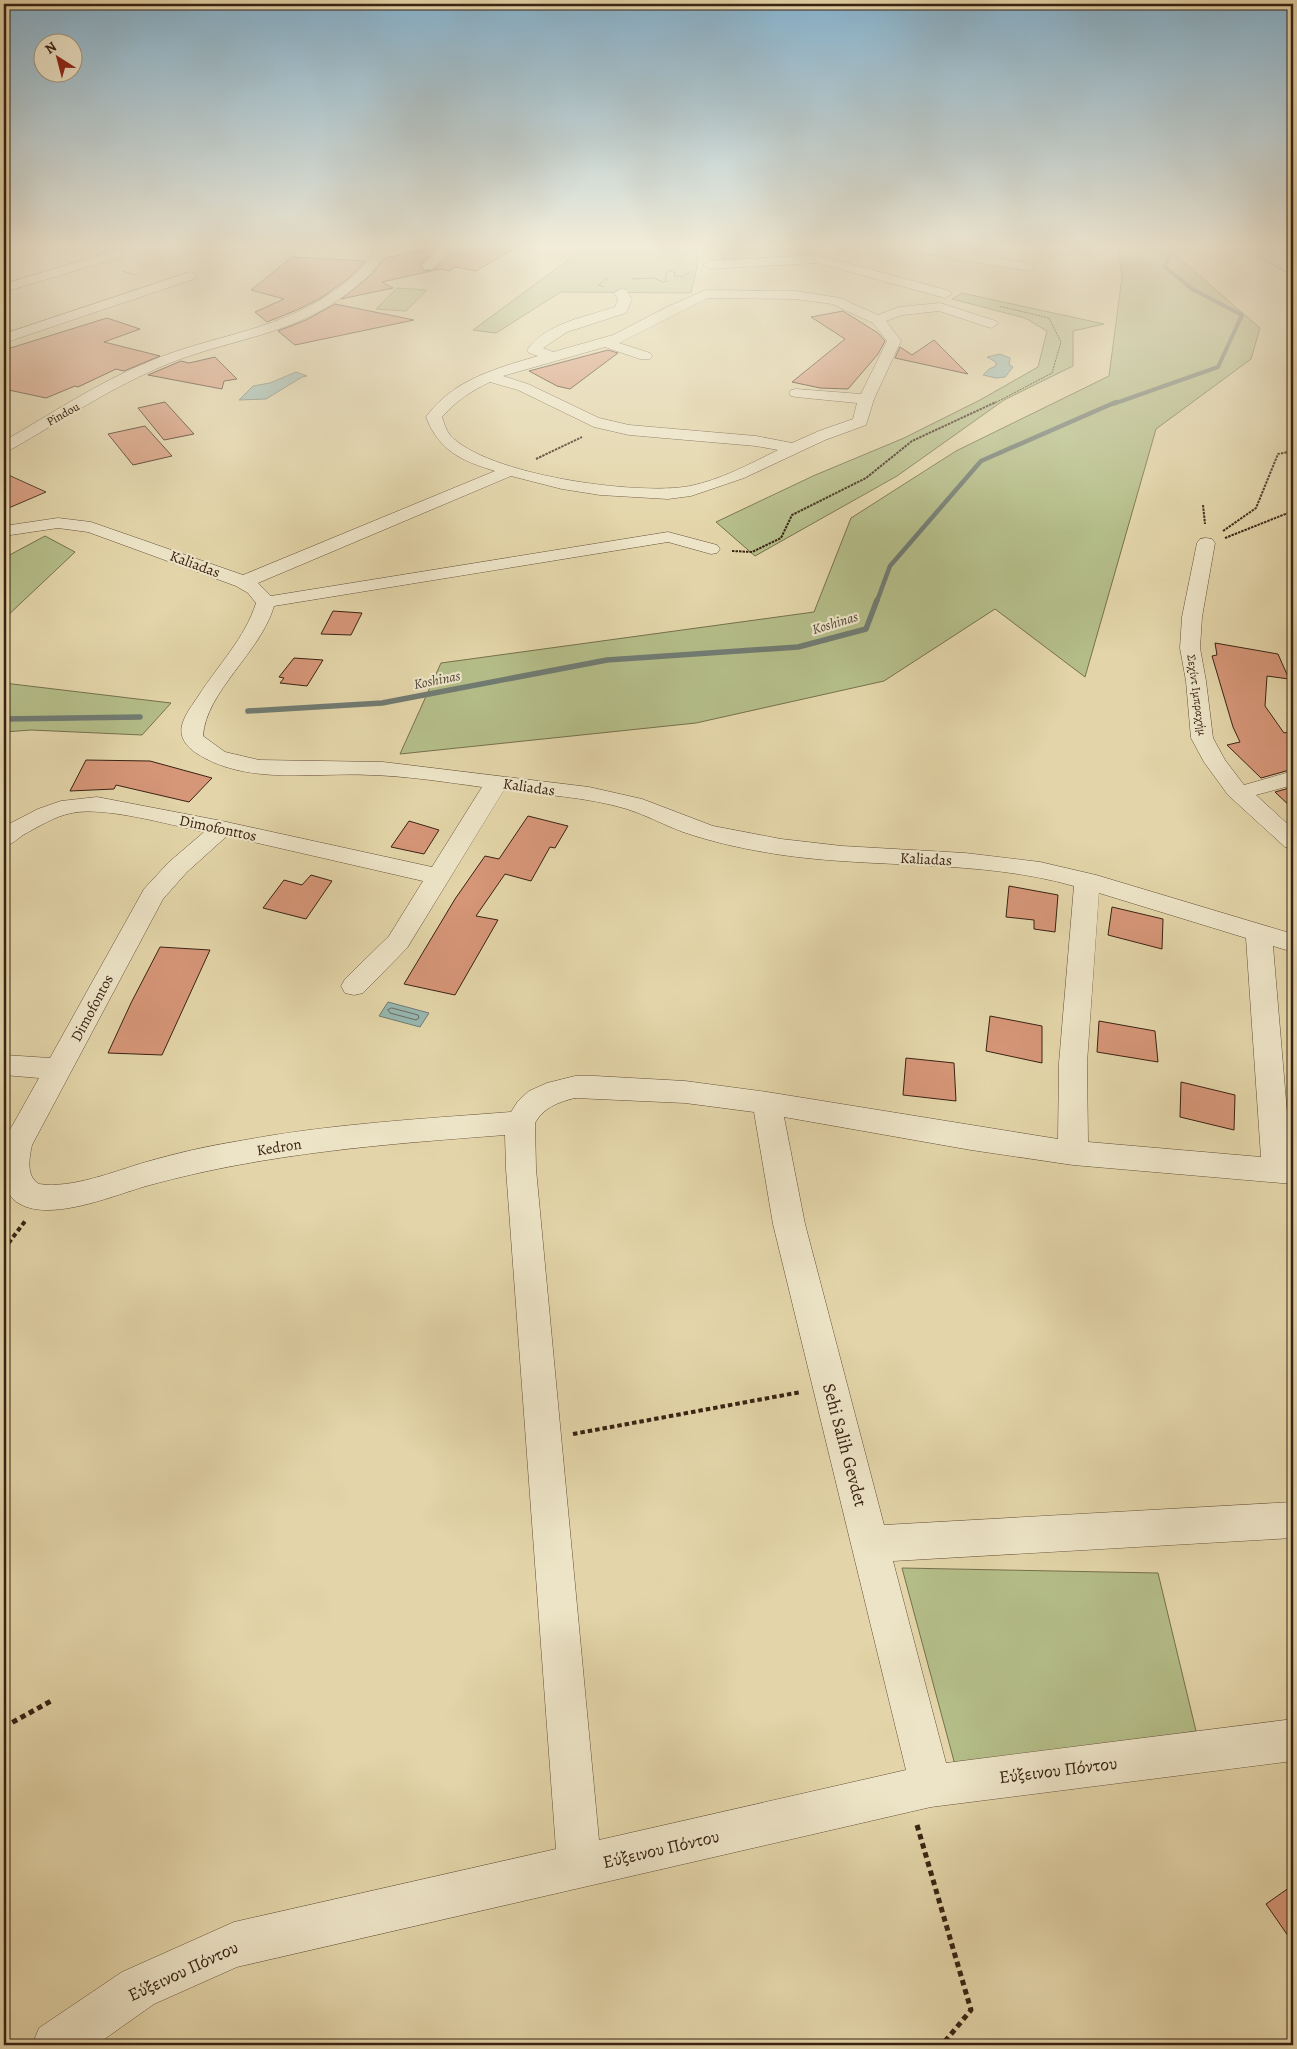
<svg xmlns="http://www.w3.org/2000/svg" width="1297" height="2049" font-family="Alegreya,serif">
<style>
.green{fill:#b4bd88;stroke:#76704e}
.water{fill:#97b7b1;stroke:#717b72}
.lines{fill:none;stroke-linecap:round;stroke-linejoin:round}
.shore{stroke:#686c62;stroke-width:1}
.stream-far2{stroke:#717b72;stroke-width:4}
.stream-far1{stroke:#717b72;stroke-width:4.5}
.stream{stroke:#717b72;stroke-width:5.5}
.building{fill:#d69678;stroke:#392213}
.minor-casing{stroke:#644f38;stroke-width:1}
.path-far3{stroke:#392213;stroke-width:1;stroke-dasharray:2 1;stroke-linecap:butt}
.path-far2{stroke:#392213;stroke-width:2;stroke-dasharray:2.5 1;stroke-linecap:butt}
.path-far1{stroke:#392213;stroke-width:4;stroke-dasharray:4.5 3;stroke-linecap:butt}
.path{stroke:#392213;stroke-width:5;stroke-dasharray:5.5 4;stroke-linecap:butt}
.minor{fill:#ede4c7;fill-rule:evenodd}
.labels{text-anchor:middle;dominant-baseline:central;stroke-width:4.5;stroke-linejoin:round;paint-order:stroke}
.far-street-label{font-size:12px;fill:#392213;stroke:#ede4c7}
.far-water-label{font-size:14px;font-style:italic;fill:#50473a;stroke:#ede4c7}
.street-label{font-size:15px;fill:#392213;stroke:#ede4c7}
.near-street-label{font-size:18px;fill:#392213;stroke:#ede4c7}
</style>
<rect width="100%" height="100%" fill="#e3d5a9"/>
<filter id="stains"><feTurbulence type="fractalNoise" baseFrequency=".004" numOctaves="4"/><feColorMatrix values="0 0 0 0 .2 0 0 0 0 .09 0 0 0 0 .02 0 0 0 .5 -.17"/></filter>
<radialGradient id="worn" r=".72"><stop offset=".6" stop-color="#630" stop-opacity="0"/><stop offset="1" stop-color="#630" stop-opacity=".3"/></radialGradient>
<path class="green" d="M587 246H696L698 262 691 293 561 292 496 333 473 330Z
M717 246H735L737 261H727L719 253Z
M1118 246H1174L1180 259 1260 328 1251 359 1156 429 1085 677 995 609 884 681 696 723 400 754 441 663 814 612 851 518 956 451 1109 376 1122 277Z
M397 288 427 290 406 311 376 309Z
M962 293 1104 324 1073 331V366L1004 400 897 476 755 556 716 522 813 476 904 438 980 400 1038 367 1047 331 1025 318 952 299Z
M45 536 75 552 4 619V558Z
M4 683 171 703 142 735 31 730 4 732Z
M902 1568 1158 1573 1196 1731 958 1776Z"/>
<path class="water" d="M1000 354 1010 358 1009 365 1013 367 1005 377 996 378 983 375 989 369 996 366V362L987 357Z
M296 372 307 376 302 377 266 399 239 400 253 386 270 383Z
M388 1002 429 1013 420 1027 379 1016Z"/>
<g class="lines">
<path class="shore" d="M392 1008 418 1015 419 1018 416 1020 390 1013 388 1010Z"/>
<path class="stream-far2" d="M1113 404 1218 367 1242 315 1192 289 1165 267 1172 249"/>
<path class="stream-far1" d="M877 601 890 566 981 461 1116 402"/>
<path class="stream" d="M248 711 382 703 607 660 798 647 866 629 877 600
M4 719 140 717"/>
</g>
<path class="building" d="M418 246H439L420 265 424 271 433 270 457 246H519L476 271 456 267 449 271 440 269 382 282 393 288 341 299 370 276 385 258 423 250Z
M292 257 366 261 349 278 321 298 297 310 267 322 255 312 284 299 251 290Z
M335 304 414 320 295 345 278 331 306 320Z
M843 311 878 333 885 341 878 354 848 389 820 388 792 382 845 339 811 317Z
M107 318 140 329 104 342 160 356 124 371 116 369 78 387 75 386 46 398 4 389V350Z
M934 340 968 374 895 358 900 347 912 355Z
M608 350 618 353 570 389 557 386 529 371Z
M215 357 237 379 224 381 222 389 148 375 181 361 189 363Z
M165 402 194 434 164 440 138 408Z
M145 426 172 456 133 465 108 434Z
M4 473 46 492 4 510Z
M333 611 362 613 351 635 321 634Z
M1215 643 1278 654 1289 679 1267 676 1265 706 1284 733 1293 731V769L1261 778 1227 745 1240 742 1233 727 1212 656 1217 655Z
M294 658 323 660 307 686 280 683 284 678 279 677Z
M86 760 150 761 212 778 189 802 116 785 114 789 70 791Z
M1293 787V809L1275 792Z
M528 816 568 826 555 848 550 847 531 881 505 874 476 916 498 920 455 995 404 984 455 899 485 856 499 859Z
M409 821 439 830 424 854 391 847Z
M311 875 332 881 306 919 263 908 284 880 302 885Z
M1009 886 1058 895 1055 932 1034 929V920L1006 917Z
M1112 907 1163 919 1162 949 1108 935Z
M160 947 210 950 162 1055 108 1053 131 1003Z
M990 1016 1042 1026V1063L986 1051Z
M1099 1021 1155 1031 1158 1062 1097 1052Z
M906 1058 954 1063 956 1101 903 1095Z
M1181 1082 1235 1095 1234 1130 1180 1117Z
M1293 1885V1943L1266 1904Z"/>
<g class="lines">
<defs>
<path id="minor" d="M205 246H225L234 248 236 251 230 255 207 249Z
M377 246H389C382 264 367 277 353 289 291 339 224 338 156 369 105 391 58 423 10 450L4 452V441C51 414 97 383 148 362 216 333 283 332 345 283 358 273 370 261 377 246Z
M442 246H455L432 269H424L422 266 424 263Z
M895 246H923L1029 263 1035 267 1029 271 901 250Z
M1284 246H1293V252Z
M117 250 121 251 123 254 121 257 4 292V284Z
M817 255 950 291 952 294 945 298 817 263 709 269 703 265 709 261Z
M190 272 194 273 196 276 194 279 4 343V334Z
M621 289 626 290 632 299 626 313 567 332 543 348 553 352 613 335 667 307 706 290 796 291 840 298 878 315 899 307 940 303 996 321 998 324 991 328 939 311 902 315 886 321 901 341 874 399 866 425 825 440 744 478 691 496 668 499 600 495 562 489 511 476 258 583 271 596 668 532 717 545 720 549 717 553 711 554 668 542 274 606C261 652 206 691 203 736L225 752 259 760 383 762 589 787 642 799 713 826 781 839 842 846 965 853 1040 862 1096 875 1293 934V952L1273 946 1291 1160H1293V1184L1073 1165 971 1150 784 1117 805 1224 884 1525 1293 1502V1538L893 1561 946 1763 1293 1719V1761L931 1807 237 1967 154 2004 96 2045H32L39 2028 122 1972 234 1922 556 1849 506 1169 505 1135C386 1144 267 1153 150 1185 116 1194 43 1227 13 1199 3 1189 0 1154 4 1141 6 1134 12 1127 15 1121 23 1107 31 1092 39 1078L4 1075V1055L50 1058 144 889 169 862 204 832C170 825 104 806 72 813 55 816 38 827 23 835 16 840 13 844 4 846L5 826 38 809 61 801 97 797 222 821 432 867 482 787C445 782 407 776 370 775 312 772 247 786 196 753 186 746 179 737 182 725 185 714 193 704 199 695 219 664 245 638 256 603L248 593 236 586 88 532 58 528 4 536V526L58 518 91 522 243 575 495 471C462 461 439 451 426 417 452 380 497 368 538 356L529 353 527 350C546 323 585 317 615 307L618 299 614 293ZM708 298 796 299 832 304 873 323 887 341 861 394 796 389 791 390 789 393 791 396 796 397 857 403 853 419 819 431 792 443 756 436 629 425 599 418 528 384 503 376 605 347 640 359H650L652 356 650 353 619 343ZM490 382 518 390 594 427 629 435 756 446 778 450C750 464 720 480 690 486 638 496 486 475 450 435 446 430 444 423 442 417 456 401 471 391 490 382ZM504 790C544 795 587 797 627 809 646 815 664 825 683 832 715 843 749 850 782 855 879 869 979 859 1074 886L1059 1063 1058 1139 767 1092 685 1081 595 1076H575L547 1083 529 1091 518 1101 511 1112C420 1119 329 1124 239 1141 208 1146 177 1153 146 1162 115 1171 72 1189 39 1184 26 1176 29 1159 32 1145L163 899 187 872 227 836 423 881 389 936 345 979 341 986 345 993 354 995 363 993 407 948ZM1099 893 1246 938 1261 1157 1088 1142 1087 1063ZM575 1098 685 1103 754 1112 773 1224 906 1770 599 1840 536 1169 535 1123C543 1108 558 1102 575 1098Z
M1206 538 1212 539 1215 543 1202 617 1200 648 1206 681 1213 738 1225 760 1244 785 1293 771V785L1256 795 1293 829V849L1285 847 1228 795 1204 762 1191 738 1186 681 1180 648 1182 617 1197 543 1200 539Z"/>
</defs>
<use href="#minor" class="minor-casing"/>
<path class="path-far3" d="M1244 246 1247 250 1293 276
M122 271 135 275
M632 279 653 278 663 282 668 281 665 278 668 271 674 270 675 276 682 277 691 271
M604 287 598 285 608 278
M993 404 1052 373 1061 342 1049 318 999 306"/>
<path class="path-far2" d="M536 459 582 437
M1203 505 1205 524
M1223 531 1256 508 1278 454 1293 451
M1225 538 1293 511
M732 551 752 552 781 538 792 515 866 478 912 441 996 402"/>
<path class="path-far1" d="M4 1249 26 1220
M573 1434 801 1392"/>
<path class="path" d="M4 1727 51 1701
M917 1825 971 2010 942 2045"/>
<use href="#minor" class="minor"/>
</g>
<linearGradient id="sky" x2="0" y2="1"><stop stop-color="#87b5d2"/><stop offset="0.46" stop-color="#f2ecd8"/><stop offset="1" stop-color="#f2ecd8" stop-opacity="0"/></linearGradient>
<rect width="1297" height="533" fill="url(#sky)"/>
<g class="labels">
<g class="far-street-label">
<text transform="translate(63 414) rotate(-29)">Pindou</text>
<text transform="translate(1197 695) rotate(82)">Σεχίντ Ιμπραχήμ</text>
</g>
<g class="far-water-label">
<text transform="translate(835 623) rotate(-17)">Koshinas</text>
<text transform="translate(437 680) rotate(-11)">Koshinas</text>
</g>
<g class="street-label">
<text transform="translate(195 564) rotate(20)">Kaliadas</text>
<text transform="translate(529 787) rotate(8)">Kaliadas</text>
<text transform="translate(218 828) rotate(12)">Dimofonttos</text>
<text transform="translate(926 859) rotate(3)">Kaliadas</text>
<text transform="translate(92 1008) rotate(-62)">Dimofontos</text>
<text transform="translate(279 1147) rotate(-9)">Kedron</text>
</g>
<g class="near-street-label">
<text transform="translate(845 1445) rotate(75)">Sehi Salih Gevdet</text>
<text transform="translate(1058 1770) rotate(-7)">Εύξεινου Πόντου</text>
<text transform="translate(661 1849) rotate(-13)">Εύξεινου Πόντου</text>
<text transform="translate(183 1971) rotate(-25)">Εύξεινου Πόντου</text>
</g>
</g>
<rect width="1297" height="2049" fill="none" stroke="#e3d5a9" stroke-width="20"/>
<rect x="5" y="5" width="1287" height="2039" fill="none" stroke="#392213" stroke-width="2.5"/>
<rect x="10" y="10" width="1277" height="2029" fill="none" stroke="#392213"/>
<g transform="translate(58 58) rotate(324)"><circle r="24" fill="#ede4c7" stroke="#a5967f"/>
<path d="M0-4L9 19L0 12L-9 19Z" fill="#8f2418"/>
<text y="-8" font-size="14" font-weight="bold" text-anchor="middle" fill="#392213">N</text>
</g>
<rect width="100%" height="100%" filter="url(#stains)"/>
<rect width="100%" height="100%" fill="url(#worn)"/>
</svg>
